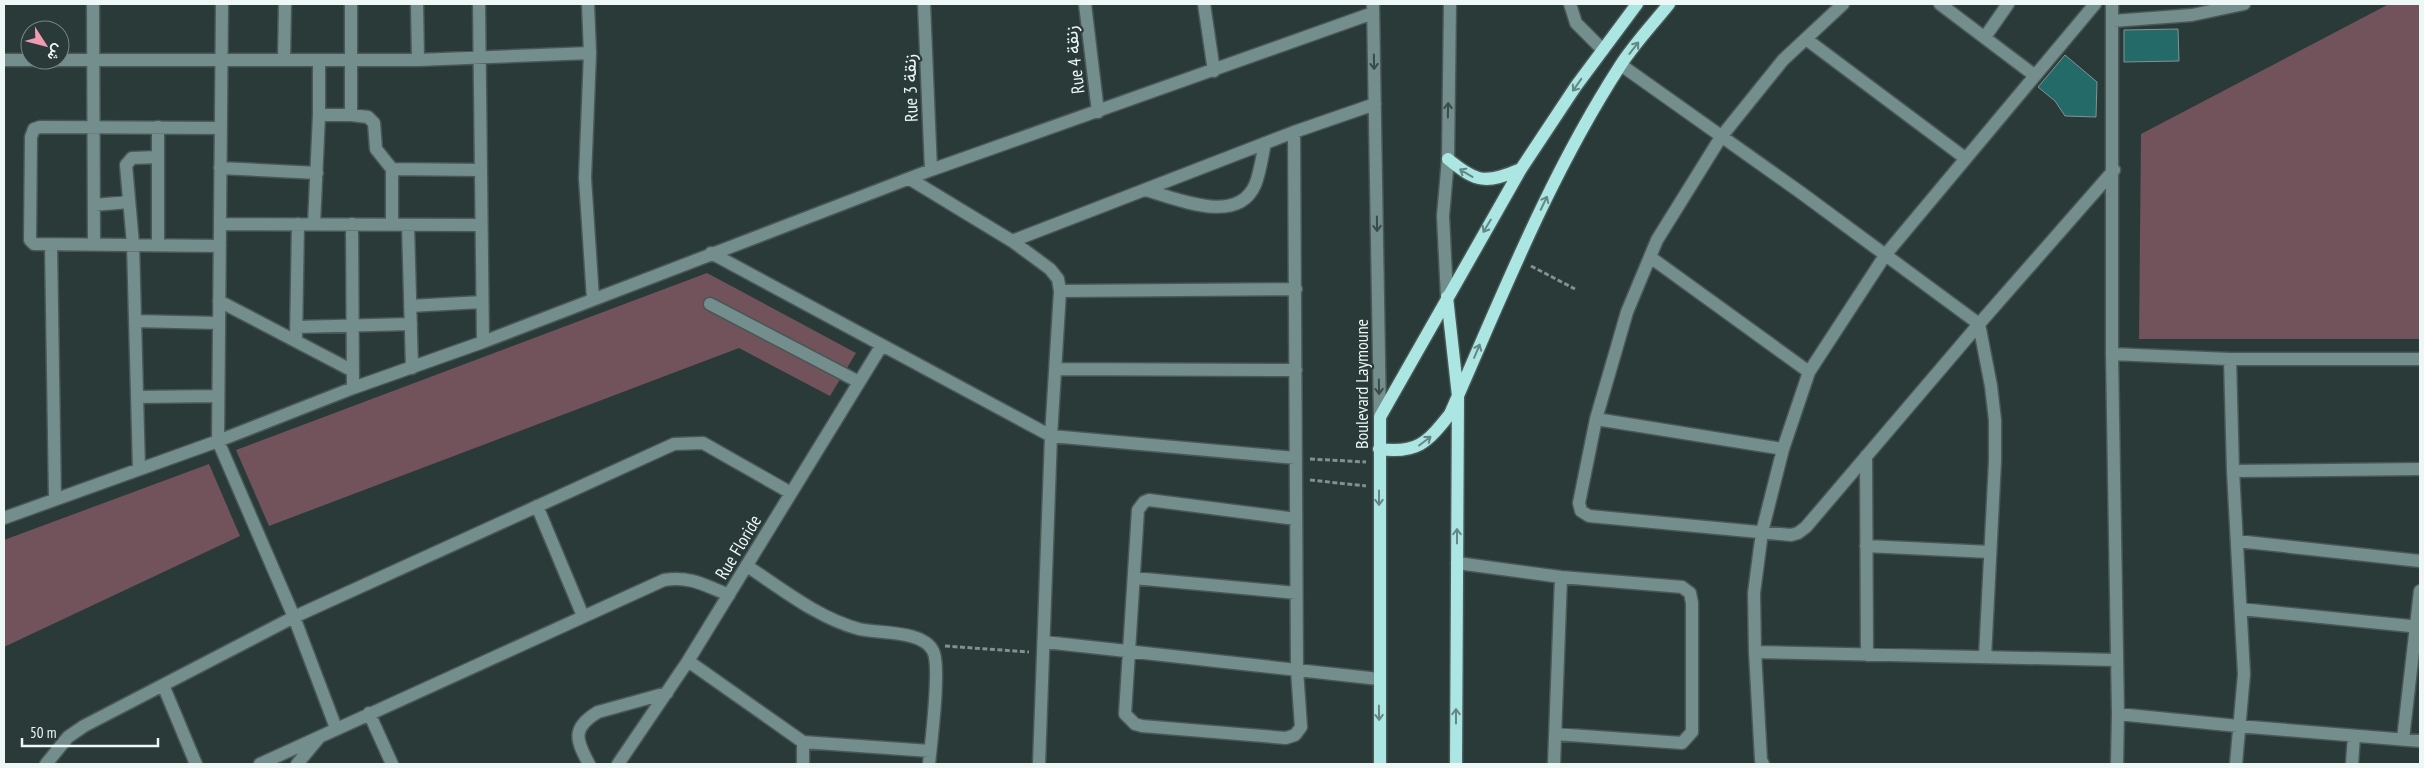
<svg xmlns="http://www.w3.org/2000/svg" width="2424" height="768" font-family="'PT Sans Narrow',Vazirmatn,sans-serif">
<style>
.green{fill:#72525b}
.building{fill:#246a68;stroke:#829493}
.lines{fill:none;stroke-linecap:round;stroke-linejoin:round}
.minor-casing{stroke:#495857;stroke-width:15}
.major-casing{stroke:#495857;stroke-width:15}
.path{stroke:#82908f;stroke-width:3;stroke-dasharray:5 2.5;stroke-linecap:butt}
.minor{stroke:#738e8c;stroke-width:12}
.major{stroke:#ace6e2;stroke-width:12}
.oneway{stroke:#648785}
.oneway2{stroke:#394b4a}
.labels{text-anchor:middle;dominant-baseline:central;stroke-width:4.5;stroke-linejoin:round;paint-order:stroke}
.street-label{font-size:18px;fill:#edf7f6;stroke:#2a3a39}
</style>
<rect width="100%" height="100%" fill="#2a3a39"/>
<path class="green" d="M2389 4H2420V339H2139L2141 134Z
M707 273 856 353 830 396 739 348 269 526 236 450Z
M209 464 240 536 4 647V540Z"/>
<path class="building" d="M2178 29 2179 61 2124 62V30Z
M2065 55 2097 82 2096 117 2065 116 2055 101 2038 87Z"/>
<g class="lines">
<defs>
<path id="minor" d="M93 4 94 245
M222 4 218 441 294 617 336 728
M417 4 418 60
M479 4 483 342
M588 4 590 53 585 178 593 299
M924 4 931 170
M1085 4 1098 112
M1204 4 1214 71
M1373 4 1380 417
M1570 4 1576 23 1603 50
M1843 4 1783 60 1721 137 1657 240 1627 312 1596 419 1579 503 1581 511 1589 516 1791 535 1798 533 1806 527 1979 324 2114 170
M1940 4 2034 75
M2112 4V354L2118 714 2117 764
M2113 21 2192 15 2244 4
M1985 37 2008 4
M1806 39 1965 158
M4 60H418L590 53
M284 60 285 4
M1621 65 1800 192 1979 324 1991 386 1995 420V461L1985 657
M319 115H351L368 117 374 123 376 149 392 169
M351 115V4
M1294 132 1297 670 1301 727 1295 735 1286 738 1142 726 1135 724 1125 714 1138 510 1144 502 1149 500 1296 519
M220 168 317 173
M910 179 1012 241 1050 269 1058 279 1060 291 1051 436 1039 764
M1145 190C1176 198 1237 226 1255 185 1260 173 1262 157 1265 143
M94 205 129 202
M220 224 481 225
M314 224 319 115V60
M352 224 353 388
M392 225V169L480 170
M408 225 412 368
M1012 241 1294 132 1375 104
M158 244V127
M51 245 55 499
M220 246 34 244 30 240 31 137 34 129 40 127 221 128
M711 253 1051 436 1296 458
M1650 257 1809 372
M1060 291 1296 289
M1447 297 1443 216 1448 159 1450 4
M219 301 353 371
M710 304 859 382
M410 306 482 302
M135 321 219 323
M296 327 411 324
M296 340 298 224
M2112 354 2230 359H2420
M2230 359 2233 471 2244 674 2236 764
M1055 369 1296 370
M137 397 218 396
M1596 419 1783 449
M1866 456 1867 655
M139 469 133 244 126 165 132 158 158 157
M2233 471 2420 469
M537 506 583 616
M4 518 218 441 353 388 483 342 931 170 1373 13
M2237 541 2420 561
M1866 546 1990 552
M1457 563 1561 577 1682 587 1690 593 1692 603V732L1682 743 1555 734
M747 566C782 589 818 618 859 629 880 634 923 630 933 651 941 665 931 744 929 764
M1134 578 1296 593
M2241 609 2420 627
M1045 642 1379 679
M1755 652 2117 660
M688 661 803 742 930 751
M163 685 196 764
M369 713 392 764
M2118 714 2238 726 2420 741
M2403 739 2420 591
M46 764 68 737 84 726 294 617 674 444 703 443 791 493
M260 764 664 580C691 576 704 585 729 595
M297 764 318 739
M589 764C576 740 571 728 598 712L667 693
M618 764 688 661 882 345
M803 764V742
M1554 764 1561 577
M1763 764 1761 760 1755 652 1754 593 1762 532 1783 449 1809 372 1886 254 2095 4
M2352 764 2354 736"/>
<path id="major" d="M1448 159C1477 183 1486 184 1521 169
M1447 297 1458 396 1456 764
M1379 449C1417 454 1427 443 1450 414 1502 296 1549 176 1620 66 1634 44 1653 24 1669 4
M1380 764V417L1521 169 1576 86 1637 4"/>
</defs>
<use href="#minor" class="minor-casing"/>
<use href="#major" class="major-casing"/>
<path class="path" d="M1531 266 1575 289
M1310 459 1366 462
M1310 480 1366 486
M945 646 1029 652"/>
<use href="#minor" class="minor"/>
<use href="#major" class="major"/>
</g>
<defs><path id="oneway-shaft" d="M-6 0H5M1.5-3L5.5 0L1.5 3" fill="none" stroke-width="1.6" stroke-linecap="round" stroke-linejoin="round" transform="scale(1.25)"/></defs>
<g class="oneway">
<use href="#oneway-shaft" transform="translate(1634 48) rotate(-52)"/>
<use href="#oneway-shaft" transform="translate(1577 85) rotate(125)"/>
<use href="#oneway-shaft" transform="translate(1466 173) rotate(-149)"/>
<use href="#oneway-shaft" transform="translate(1544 203) rotate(-64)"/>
<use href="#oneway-shaft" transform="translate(1487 226) rotate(121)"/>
<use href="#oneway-shaft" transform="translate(1477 351) rotate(-67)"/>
<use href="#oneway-shaft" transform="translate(1425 441) rotate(-37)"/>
<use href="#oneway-shaft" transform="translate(1379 498) rotate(90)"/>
<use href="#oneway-shaft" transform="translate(1457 536) rotate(-90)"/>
<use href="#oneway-shaft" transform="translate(1379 713) rotate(89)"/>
<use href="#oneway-shaft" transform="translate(1456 716) rotate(-90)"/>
</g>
<g class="oneway2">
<use href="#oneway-shaft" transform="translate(1374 62) rotate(89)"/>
<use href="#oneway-shaft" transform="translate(1448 110) rotate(-89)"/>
<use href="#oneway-shaft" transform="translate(1377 224) rotate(89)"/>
<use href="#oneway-shaft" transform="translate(1379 387) rotate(89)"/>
</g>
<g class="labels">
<g class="street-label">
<text transform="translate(1074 60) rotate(-97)">Rue 4 زنقة</text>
<text transform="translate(910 88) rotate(-92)">Rue 3 زنقة</text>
<text transform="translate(1361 384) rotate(-90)">Boulevard Laymoune</text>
<text transform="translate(738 547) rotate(-59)">Rue Floride</text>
</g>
</g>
<rect width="2424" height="768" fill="none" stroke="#edf7f6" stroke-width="10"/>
<g transform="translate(45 45) rotate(126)"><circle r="24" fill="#2a3a39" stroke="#788685"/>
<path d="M0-4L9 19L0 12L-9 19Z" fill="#f19ab4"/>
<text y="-8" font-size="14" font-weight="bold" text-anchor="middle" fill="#edf7f6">ش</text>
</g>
<path d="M22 738v8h136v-8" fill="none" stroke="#edf7f6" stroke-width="2.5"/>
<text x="30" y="738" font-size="15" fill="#edf7f6" stroke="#2a3a39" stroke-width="4" paint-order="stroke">50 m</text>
</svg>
